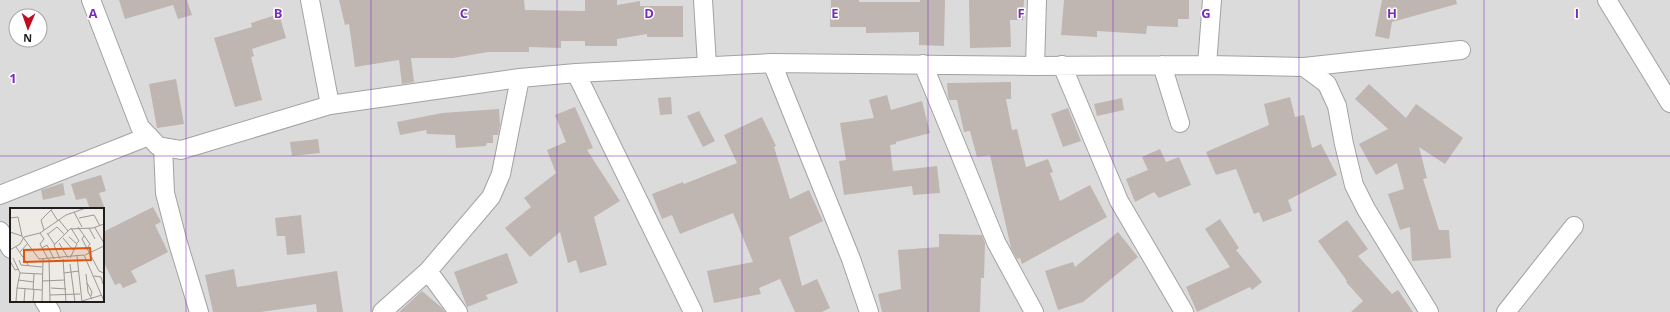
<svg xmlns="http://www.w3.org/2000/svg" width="1670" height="312" font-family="'Open Sans',sans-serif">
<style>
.residential{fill:#dcdbdb;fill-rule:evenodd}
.building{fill:#bfb5b1}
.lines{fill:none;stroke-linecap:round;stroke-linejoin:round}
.street-casing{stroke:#a2a2a2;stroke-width:20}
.street{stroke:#fff;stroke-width:18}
.grid{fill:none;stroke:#7b2cbf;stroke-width:1;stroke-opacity:0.55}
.inset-road{fill:none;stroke:#9b9895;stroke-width:1}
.view{fill:#de560d;fill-opacity:0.15;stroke:#de560d;stroke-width:2}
.inset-edge{fill:none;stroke:#1e1e1e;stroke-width:2}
.grid-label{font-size:13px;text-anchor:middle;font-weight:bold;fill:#7b2cbf;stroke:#fff;stroke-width:3;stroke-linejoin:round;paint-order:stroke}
</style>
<rect width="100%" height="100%" fill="#eeeae5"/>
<path class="residential" d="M0 0H1670V312H0ZM16 16H40V40H16ZM11 209H103V301H11Z"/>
<path class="building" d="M119 0H187L192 15 178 19 173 5 125 19Z
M339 0H524L525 10 585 11V0H617V5L640 1V6H683V37H647V34L617 39V46H585V41H561V48L529 47V52H488L453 58H411L414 82 402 84 399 60 355 67 349 24 345 25Z
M831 0H859V2H920V0H945L944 46 919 45V32L866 33V27H830Z
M969 0H1024L1023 20H1010L1011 47 970 48Z
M1064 0H1189V19H1178V27L1147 26 1146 34 1097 31V37L1061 35Z
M1382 0H1456L1457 4 1392 22 1389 39 1375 36Z
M279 14 286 38 252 49 254 56 251 57 262 100 235 107 214 38 252 27 251 23Z
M176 79 184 124 157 128 149 84Z
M1011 82V99H1006L1012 130 1017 129 1026 167 1048 159 1053 172 1050 173 1060 201 1090 185 1107 217 1022 264 1020 258 1017 259 1011 248 990 155 977 157 970 131 964 132 957 100H949L948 96 947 83Z
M1369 84 1406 118 1416 104 1463 138 1445 164 1419 147 1427 178 1423 179 1439 230H1449L1451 258 1412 261 1410 227 1400 230 1388 194 1404 189 1397 163 1376 175 1359 144 1388 129 1355 99Z
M887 95 891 110 922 101 930 133 896 142V144L890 145 893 171 937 166 940 193 913 195 912 186 844 195 839 161 846 160 840 123 874 118 869 100Z
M671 97 672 114 660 115 658 98Z
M1290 97 1295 117 1304 115 1312 148 1321 144 1337 175 1288 200 1292 211 1263 222 1259 212 1254 214 1236 169 1216 175 1206 152 1269 125 1264 104Z
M1122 98 1124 110 1097 116 1094 104Z
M575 107 593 148 587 150 620 201 594 217 607 265 580 273 576 260 568 263 560 232 530 257 505 228 531 207 524 198 556 173 547 150 566 142 555 115Z
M1068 108 1081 141 1063 147 1051 114Z
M499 109 500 125 498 135H493V143H487L486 146 456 148 455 135 427 134 426 130 400 135 397 122 442 113Z
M699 111 715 141 703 147 687 116Z
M762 117 776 146 774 147 790 199 809 190 823 221 789 237 802 286 817 279 830 308 822 312H795L780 279 759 288 761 294 714 303 707 271 753 262 733 213 680 234 672 215 662 219 652 194 683 182 684 184 737 163 724 135Z
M318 139 320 153 292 156 290 142Z
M1160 149 1166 162 1179 157 1191 185 1159 198 1154 192 1135 202 1126 179 1148 170 1142 157Z
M101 175 106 191 99 193 105 209H90L86 198 76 200 71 184Z
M63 183 65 195 43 200 41 190Z
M153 207 161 222 155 225 168 252 131 271 137 282 123 288 120 283 115 285 103 261V232Z
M301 215 305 253 287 255 285 236H277L275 218Z
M1220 219 1239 248 1236 250 1262 282 1252 290 1250 287 1197 312 1186 287 1230 267 1205 229Z
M1347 220 1368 249 1358 256 1392 294 1398 290 1413 312H1351L1363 301 1346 282 1347 281 1318 241Z
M1118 232 1138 257 1083 302 1058 310 1045 271 1073 262 1075 267Z
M939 234 982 235 985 243 984 278H981L980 312H882L878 294 901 289 898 250 939 247Z
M507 253 518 283 486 295 488 299 467 307 454 272Z
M234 269 237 287 337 271 343 312H317L316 304 261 312H213L205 275Z
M422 291 442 308 445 312H399Z"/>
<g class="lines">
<defs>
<path id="street" d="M91 0 140 127 158 146 181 150 330 105 520 78 576 73 772 63 1035 66 1207 65 1304 67 1327 84 1337 106 1344 144 1354 185 1366 209 1429 312
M310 0 330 105
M703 0 707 65
M1607 0 1670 103
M772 63 851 259 869 312
M923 64 996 242 1034 312
M1062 65 1119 201 1184 312
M1162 65 1180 123
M1207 65 1212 0
M1035 66 1037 0
M1304 67 1461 50
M576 73 693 312
M163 147 165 193 178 243 199 312
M0 195 149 136
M0 231 11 249
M428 271 458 312
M44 301 51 312
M382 312 428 271 491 197 501 174 520 78
M1506 312 1574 226"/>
</defs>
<use href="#street" class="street-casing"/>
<use href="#street" class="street"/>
</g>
<path class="grid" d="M186 0V312M371 0V312M557 0V312M742 0V312M928 0V312M1113 0V312M1299 0V312M1484 0V312M0 156H1670"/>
<g transform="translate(10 208)">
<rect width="94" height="94" fill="#eeeae5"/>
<path class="inset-road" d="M41 2 48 13M64 4 72 19M0 10 8 9 12 28M69 10 84 7 90 18M49 12 58 23M68 19 80 36 78 39M61 20 69 33 67 35M79 20 85 31M85 20 94 35M34 22 31 12 43 0M0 24 12 28 29 51 74 47 94 93M30 25 34 31 30 36 38 51M37 25 45 37M38 26 47 19 55 27M74 28 72 31 89 63 94 65M59 29 67 36 60 50M53 30 63 42M49 35 58 50M6 39 19 58M32 40 37 37 44 51M0 42 10 36 14 29 30 25 56 7 76 0M10 44 18 35M75 47 94 38M67 48 72 94M3 50 10 65M39 51 40 94M50 51 44 37 60 21 83 20 94 16M53 51 56 94M9 52 11 57 32 59M0 53 5 62 9 61M60 56 65 94M54 65 69 63M76 66 78 84 82 91M84 68 91 69 93 76M8 72 24 74M32 73 55 72M77 75 82 84 81 88M7 80 10 65 32 66M41 80 56 81M23 82 24 66M40 87 70 86M72 93 92 87M6 94 7 80 32 82M14 94 15 81M23 94 24 82M32 94 33 51"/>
<path class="view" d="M80 40 81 52 14 54V42Z"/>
<rect width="94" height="94" class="inset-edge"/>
</g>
<g class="grid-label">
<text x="93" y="18">A</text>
<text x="278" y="18">B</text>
<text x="464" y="18">C</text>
<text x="649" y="18">D</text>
<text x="835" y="18">E</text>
<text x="1021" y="18">F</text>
<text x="1206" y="18">G</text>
<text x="1392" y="18">H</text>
<text x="1577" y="18">I</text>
<text x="13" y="83">1</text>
</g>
<g transform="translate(28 28) rotate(182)"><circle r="19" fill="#ffffff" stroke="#a5a5a5"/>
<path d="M0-3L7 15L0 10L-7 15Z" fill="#c10b20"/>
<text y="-6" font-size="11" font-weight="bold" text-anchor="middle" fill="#1e1e1e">N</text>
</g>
</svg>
